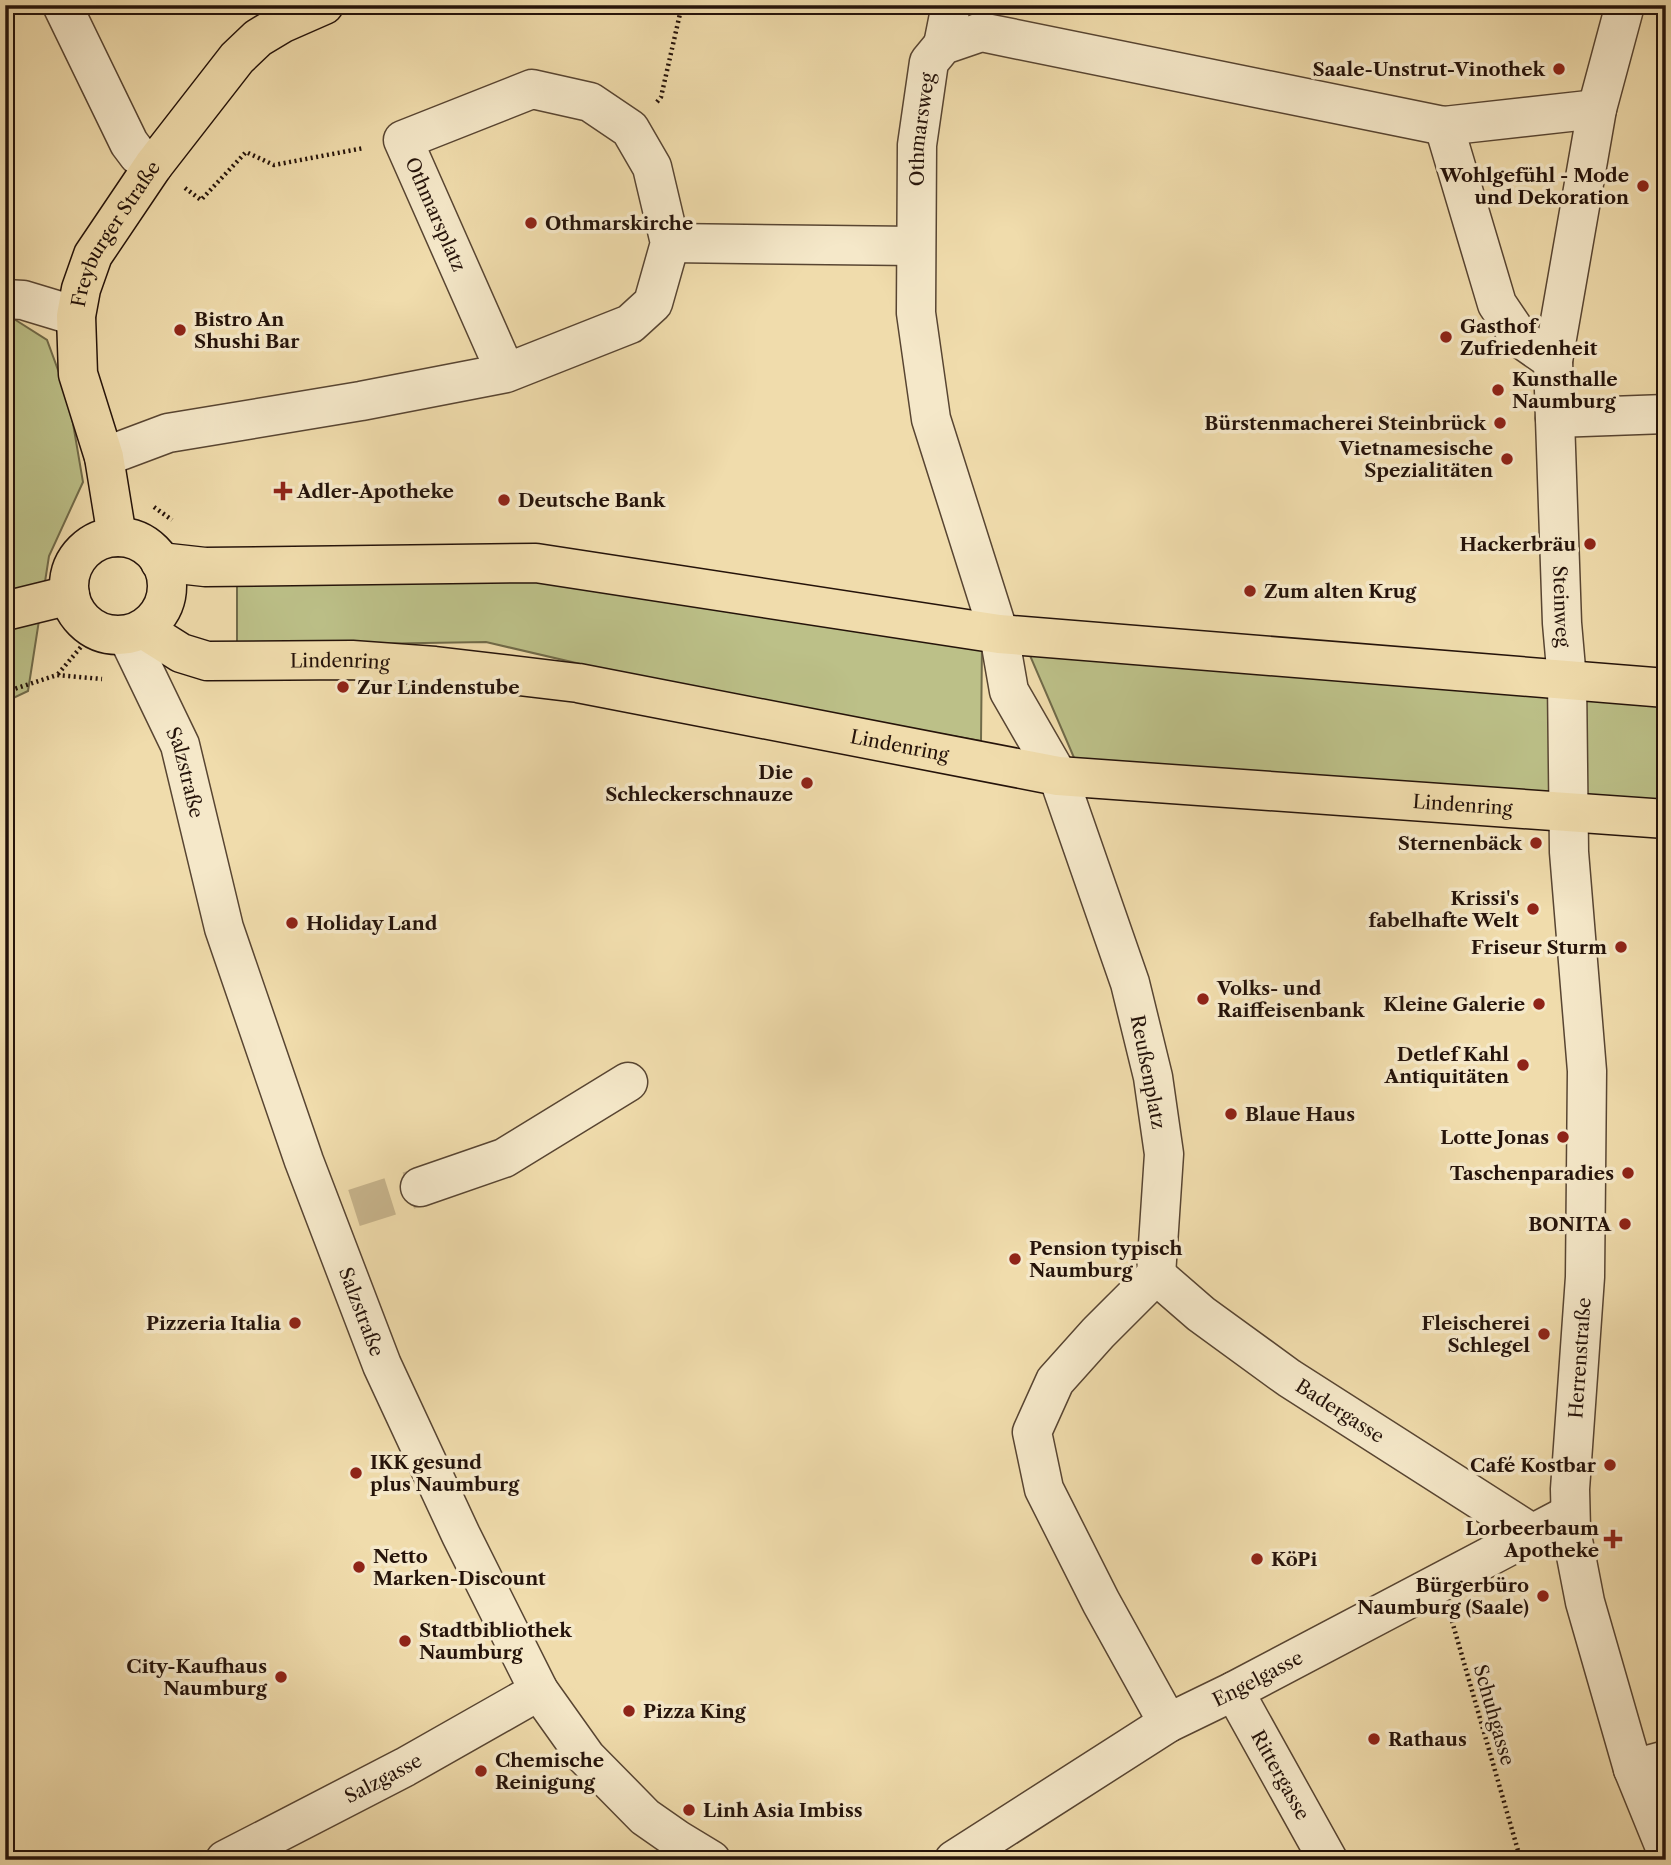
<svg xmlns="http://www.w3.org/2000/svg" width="1671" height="1865" font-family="'Libre Caslon Text',serif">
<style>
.green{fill:#bcc088;stroke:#706a49;stroke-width:2}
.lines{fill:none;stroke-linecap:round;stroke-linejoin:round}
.minor-tunnel{stroke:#c7b48c;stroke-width:38;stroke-dasharray:38 19;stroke-linecap:butt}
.minor-casing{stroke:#584532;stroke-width:41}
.major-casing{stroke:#25130a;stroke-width:41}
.path{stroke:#25130a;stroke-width:4.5;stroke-dasharray:2 3.5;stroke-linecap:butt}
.minor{stroke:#f5e8c9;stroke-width:38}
.major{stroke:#f0dcac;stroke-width:38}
.poi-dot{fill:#8f2418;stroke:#f5e8c9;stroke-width:2.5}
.labels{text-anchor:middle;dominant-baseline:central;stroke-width:7;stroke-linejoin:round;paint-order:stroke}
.poi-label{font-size:19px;font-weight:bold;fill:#25130a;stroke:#f5e8c9;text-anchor:end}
.street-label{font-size:19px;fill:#25130a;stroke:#f5e8c9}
</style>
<rect width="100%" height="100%" fill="#f0dcac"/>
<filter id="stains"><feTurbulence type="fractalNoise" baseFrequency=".00286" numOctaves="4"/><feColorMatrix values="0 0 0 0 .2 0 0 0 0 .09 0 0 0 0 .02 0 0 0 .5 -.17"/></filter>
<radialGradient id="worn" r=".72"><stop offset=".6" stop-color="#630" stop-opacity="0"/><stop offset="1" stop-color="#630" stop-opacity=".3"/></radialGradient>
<path class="green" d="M14 319 47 340 69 400 83 482 49 556 28 691 5 702V322Z
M531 575 982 643 981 741 696 691 486 642 237 646V577Z
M1028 651 1666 704V804L1075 760Z"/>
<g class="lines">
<path class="minor-tunnel" d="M354 1208 420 1187"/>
<defs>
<g id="minor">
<path d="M62 5 129 143 138 155 153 166"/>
<path id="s1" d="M1625 5 1597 109 1553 361 1562 623 1567 680 1569 852 1587 1071 1585 1277 1570 1489 1571 1530 1585 1602 1633 1769 1666 1850"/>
<path d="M943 45 951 5"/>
<path d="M1444 126 1497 304 1520 338 1553 361"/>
<path d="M670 243 915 246"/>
<path d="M5 299 23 300 76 316"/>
<path d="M1555 418 1666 414"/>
<path id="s2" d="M104 457 168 433 361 401 506 373 630 324 653 303 670 243 652 167 630 129 590 102 532 89 403 140 506 373"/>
<path id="s3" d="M127 635 180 745 224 928 304 1161 382 1365 461 1535 539 1691 586 1757 645 1817 678 1840 711 1860"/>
<path d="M420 1187 504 1158 628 1082"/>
<path id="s4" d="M1156 1275 1201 1314 1289 1378 1533 1534"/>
<path id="s5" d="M1234 1691 1328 1860"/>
<path id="s6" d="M1168 1723 1101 1602 1044 1489 1032 1432 1055 1381 1098 1333 1156 1275 1164 1154 1153 1077 1130 983 1058 776 1009 691 999 634 931 419 916 313 917 145 929 62 943 45 981 32 1444 126 1597 109"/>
<path d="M1633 1769 1666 1760"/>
<path id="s7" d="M225 1860 405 1767 539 1691"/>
<path id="s8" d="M954 1860 1168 1723 1234 1691 1570 1514"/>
</g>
<g id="major">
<path id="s9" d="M117 537 104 457 78 374 76 316 81 289 93 255 153 166 237 58 258 38 283 23 324 5"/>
<circle cx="118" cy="586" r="49"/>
<path d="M160 562 205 567 536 563 999 634 1666 688"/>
<path d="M5 611 70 595"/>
<path id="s10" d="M143 629 181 653 207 661 352 660 435 666 578 683 1058 776 1666 819"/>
</g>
</defs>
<use href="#minor" class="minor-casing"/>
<use href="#major" class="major-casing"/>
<path class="path" d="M657 102 661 97 682 5
M185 188 201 200 246 152 274 165 364 148
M154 507 172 520
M58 674 86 641
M5 692 57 675 102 679
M1452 1621 1519 1854"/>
<use href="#minor" class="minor"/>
<use href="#major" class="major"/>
</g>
<g class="poi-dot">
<circle cx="1559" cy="69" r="7"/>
<circle cx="1643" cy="186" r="7"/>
<circle cx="531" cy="223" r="7"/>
<circle cx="180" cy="330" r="7"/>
<circle cx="1446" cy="337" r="7"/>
<circle cx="1498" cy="390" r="7"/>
<circle cx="1500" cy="423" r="7"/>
<circle cx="1507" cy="459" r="7"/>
<path d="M279.5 480.5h7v7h7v7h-7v7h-7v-7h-7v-7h7z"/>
<circle cx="504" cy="500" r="7"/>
<circle cx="1590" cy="544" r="7"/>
<circle cx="1250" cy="591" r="7"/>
<circle cx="343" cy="687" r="7"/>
<circle cx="807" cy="783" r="7"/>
<circle cx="1536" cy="843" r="7"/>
<circle cx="1533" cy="909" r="7"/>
<circle cx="292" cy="923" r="7"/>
<circle cx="1621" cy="947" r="7"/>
<circle cx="1203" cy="999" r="7"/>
<circle cx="1539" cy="1004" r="7"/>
<circle cx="1523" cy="1065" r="7"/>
<circle cx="1231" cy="1114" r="7"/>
<circle cx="1563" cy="1137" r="7"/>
<circle cx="1628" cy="1173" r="7"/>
<circle cx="1625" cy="1224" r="7"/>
<circle cx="1015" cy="1259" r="7"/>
<circle cx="295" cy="1323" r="7"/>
<circle cx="1544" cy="1334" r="7"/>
<circle cx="1610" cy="1465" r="7"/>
<circle cx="356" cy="1473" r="7"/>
<path d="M1609.5 1528.5h7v7h7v7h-7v7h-7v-7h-7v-7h7z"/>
<circle cx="1257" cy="1559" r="7"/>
<circle cx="359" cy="1567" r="7"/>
<circle cx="1543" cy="1596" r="7"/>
<circle cx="405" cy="1641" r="7"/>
<circle cx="281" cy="1677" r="7"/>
<circle cx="629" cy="1711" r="7"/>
<circle cx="1374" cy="1739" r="7"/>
<circle cx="481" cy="1771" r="7"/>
<circle cx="689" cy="1810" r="7"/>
</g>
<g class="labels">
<g class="poi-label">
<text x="1545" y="69">Saale-Unstrut-Vinothek</text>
<text x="1629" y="175">Wohlgefühl - Mode<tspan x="1629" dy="22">und Dekoration</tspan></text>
<text x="545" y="223" text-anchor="start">Othmarskirche</text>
<text x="194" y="319" text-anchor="start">Bistro An<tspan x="194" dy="22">Shushi Bar</tspan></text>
<text x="1460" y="326" text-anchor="start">Gasthof<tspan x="1460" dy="22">Zufriedenheit</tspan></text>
<text x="1512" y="379" text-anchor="start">Kunsthalle<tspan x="1512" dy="22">Naumburg</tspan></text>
<text x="1486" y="423">Bürstenmacherei Steinbrück</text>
<text x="1493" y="448">Vietnamesische<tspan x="1493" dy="22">Spezialitäten</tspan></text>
<text x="297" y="491" text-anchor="start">Adler-Apotheke</text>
<text x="518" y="500" text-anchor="start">Deutsche Bank</text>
<text x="1576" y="544">Hackerbräu</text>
<text x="1264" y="591" text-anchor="start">Zum alten Krug</text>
<text x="357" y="687" text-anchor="start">Zur Lindenstube</text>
<text x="793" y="772">Die<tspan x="793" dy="22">Schleckerschnauze</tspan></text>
<text x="1522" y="843">Sternenbäck</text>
<text x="1519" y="898">Krissi's<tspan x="1519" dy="22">fabelhafte Welt</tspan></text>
<text x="306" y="923" text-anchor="start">Holiday Land</text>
<text x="1607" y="947">Friseur Sturm</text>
<text x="1217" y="988" text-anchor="start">Volks- und<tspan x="1217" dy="22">Raiffeisenbank</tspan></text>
<text x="1525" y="1004">Kleine Galerie</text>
<text x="1509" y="1054">Detlef Kahl<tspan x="1509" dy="22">Antiquitäten</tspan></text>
<text x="1245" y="1114" text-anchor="start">Blaue Haus</text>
<text x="1549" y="1137">Lotte Jonas</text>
<text x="1614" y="1173">Taschenparadies</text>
<text x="1611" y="1224">BONITA</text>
<text x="1029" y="1248" text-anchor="start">Pension typisch<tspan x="1029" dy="22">Naumburg</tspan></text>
<text x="281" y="1323">Pizzeria Italia</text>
<text x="1530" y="1323">Fleischerei<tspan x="1530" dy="22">Schlegel</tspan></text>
<text x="370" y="1462" text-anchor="start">IKK gesund<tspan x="370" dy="22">plus Naumburg</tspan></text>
<text x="1596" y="1465">Café Kostbar</text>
<text x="1599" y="1528">Lorbeerbaum<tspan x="1599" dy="22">Apotheke</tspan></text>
<text x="373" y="1556" text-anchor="start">Netto<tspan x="373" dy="22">Marken-Discount</tspan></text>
<text x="1271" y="1559" text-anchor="start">KöPi</text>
<text x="1529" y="1585">Bürgerbüro<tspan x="1529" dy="22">Naumburg (Saale)</tspan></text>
<text x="419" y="1630" text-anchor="start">Stadtbibliothek<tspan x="419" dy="22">Naumburg</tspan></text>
<text x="267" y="1666">City-Kaufhaus<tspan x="267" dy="22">Naumburg</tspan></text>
<text x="643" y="1711" text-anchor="start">Pizza King</text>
<text x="1388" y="1739" text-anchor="start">Rathaus</text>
<text x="495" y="1760" text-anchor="start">Chemische<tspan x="495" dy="22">Reinigung</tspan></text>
<text x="703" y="1810" text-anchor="start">Linh Asia Imbiss</text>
</g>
<g class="street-label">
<text stroke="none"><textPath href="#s6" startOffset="1713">Othmarsweg</textPath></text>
<text stroke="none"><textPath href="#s2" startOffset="1088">Othmarsplatz</textPath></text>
<text stroke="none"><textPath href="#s9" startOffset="318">Freyburger Straße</textPath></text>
<text stroke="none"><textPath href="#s1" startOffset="609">Steinweg</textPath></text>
<text stroke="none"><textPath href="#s10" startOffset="205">Lindenring</textPath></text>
<text stroke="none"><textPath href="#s10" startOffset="772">Lindenring</textPath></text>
<text stroke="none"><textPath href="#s3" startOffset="150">Salzstraße</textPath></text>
<text stroke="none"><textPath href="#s10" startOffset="1339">Lindenring</textPath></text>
<text transform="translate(1148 1072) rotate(79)">Reußenplatz</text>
<text stroke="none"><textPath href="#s3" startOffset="718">Salzstraße</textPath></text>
<text transform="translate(1580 1358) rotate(-86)">Herrenstraße</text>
<text stroke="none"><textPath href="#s4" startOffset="229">Badergasse</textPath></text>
<text stroke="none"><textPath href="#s8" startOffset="354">Engelgasse</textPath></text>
<text transform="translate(1494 1715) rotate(74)">Schuhgasse</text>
<text stroke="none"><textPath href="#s5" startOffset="96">Rittergasse</textPath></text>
<text stroke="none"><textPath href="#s7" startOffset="178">Salzgasse</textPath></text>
</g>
</g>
<rect width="1671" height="1865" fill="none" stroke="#f0dcac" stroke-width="28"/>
<rect x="7" y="7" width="1657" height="1851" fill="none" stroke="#25130a" stroke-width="3.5"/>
<rect x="14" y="14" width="1643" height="1837" fill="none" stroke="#25130a" stroke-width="2"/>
<rect width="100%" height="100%" filter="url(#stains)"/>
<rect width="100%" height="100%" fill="url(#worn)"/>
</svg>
